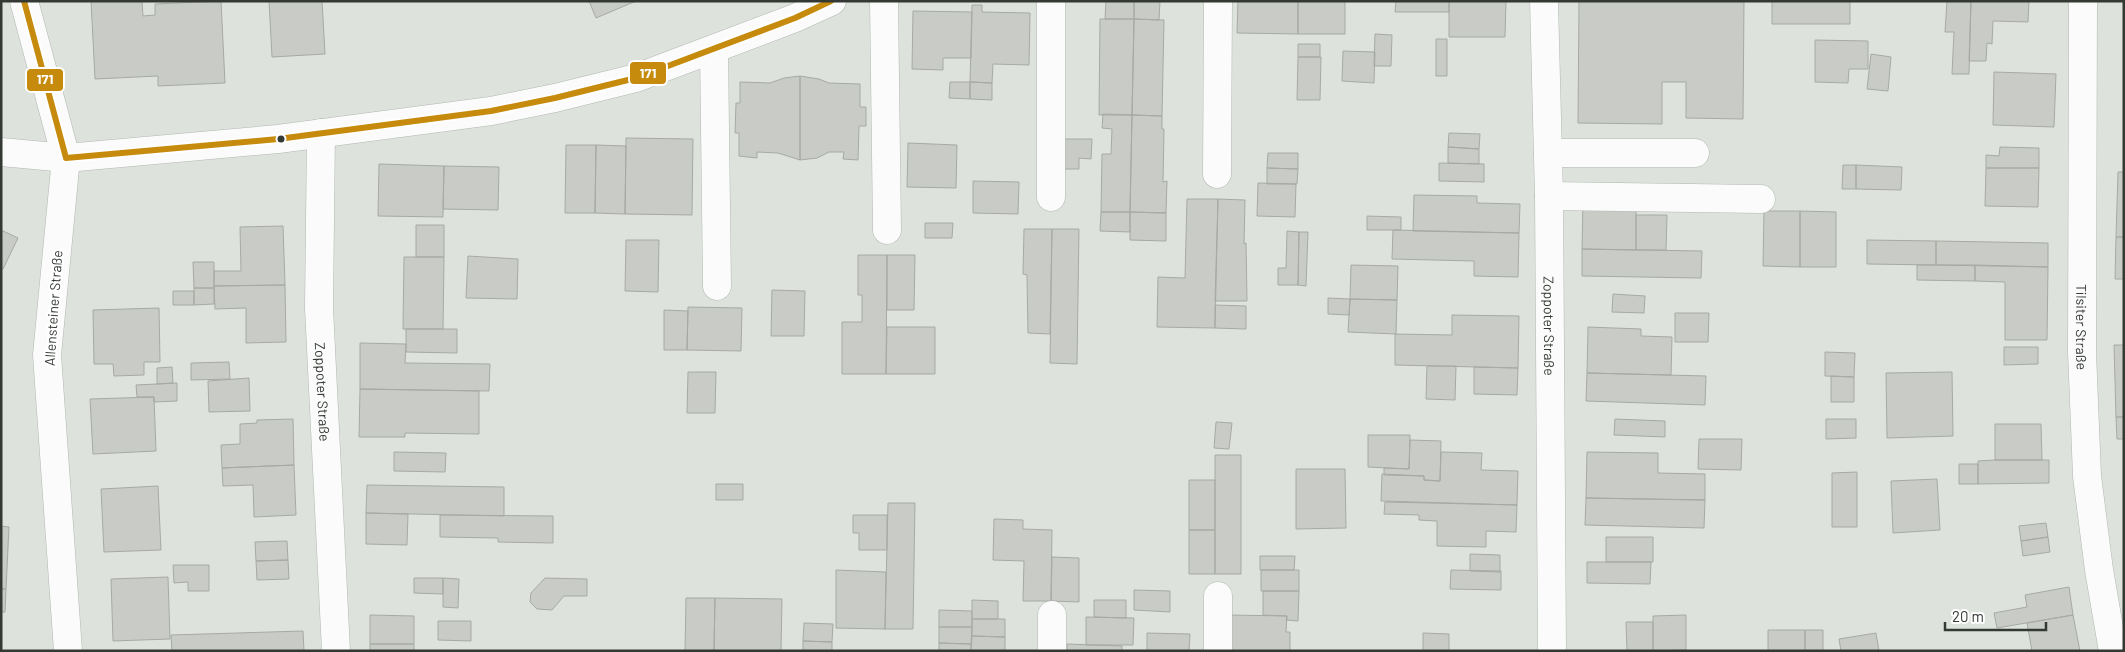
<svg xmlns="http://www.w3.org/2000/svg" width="2125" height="652" font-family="Barlow,sans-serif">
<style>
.building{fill:#c9ccc6;stroke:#a7aaa4}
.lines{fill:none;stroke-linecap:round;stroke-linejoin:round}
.minor-casing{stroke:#b2b7b2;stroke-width:29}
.minor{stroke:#fafbfa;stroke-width:28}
.bus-1-casing{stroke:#fff;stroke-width:10}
.bus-1{stroke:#c68b0d;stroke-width:6}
.bus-dot{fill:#343934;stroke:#fff;stroke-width:2}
.labels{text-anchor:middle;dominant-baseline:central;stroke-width:4.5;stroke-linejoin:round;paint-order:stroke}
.street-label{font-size:14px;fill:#343934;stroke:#fff}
.line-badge{stroke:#fff;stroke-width:2}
.badge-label{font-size:14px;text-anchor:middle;font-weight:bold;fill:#fff}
</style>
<rect width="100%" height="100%" fill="#dde3dc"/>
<path class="building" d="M91 1H142L143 16 155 15V4L221 1 225 83 158 86V76L95 79Z
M269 1H322L325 54 272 57Z
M589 1H636L596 18Z
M1106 1H1134V19H1105Z
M1134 1H1160L1159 20 1134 19Z
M1238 1H1298V34L1237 33Z
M1298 1H1345V34H1298Z
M1396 1H1449V12H1395Z
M1449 1H1506L1505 37H1449Z
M1579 1H1744L1743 119 1686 118V82H1662V124L1578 123Z
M1772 1H1850V24H1772Z
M1947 1H1971L1969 74H1952L1954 32H1945Z
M1971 1H2029L2028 22 1993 21 1992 44 1987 43 1986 61H1969Z
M972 5H982V12L1030 13 1029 65 993 64 992 83 970 82Z
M913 11 972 12 971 58H943V70L912 69Z
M1100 19H1134L1132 115H1099Z
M1134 19 1164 20 1162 116 1132 115Z
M1375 34 1392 35 1391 66H1374Z
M1436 39H1447V76H1436Z
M1815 40 1868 41V69H1849L1848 83 1815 82Z
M1298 44H1320V57H1298Z
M1343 51 1375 52 1374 83 1342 81Z
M1871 54 1891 57 1888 91 1867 89Z
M1298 57H1321L1320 100H1297Z
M1994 72 2056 74 2054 127 1993 125Z
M800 76V160L778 153 757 152V158L739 156V133H735L736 103H740V82L770 83 784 78Z
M800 76 819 79 829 83 860 84V107H866V126H859L858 160 843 159 844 152H829L817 158 800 160Z
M950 82H970V99L949 98Z
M970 82 992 83V100L970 99Z
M1103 114 1132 115 1130 212H1101L1102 154H1111L1112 129 1102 128Z
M1132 115 1162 116V129H1164L1163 182 1167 181 1166 213 1130 212Z
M1449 133 1480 134 1479 149 1448 147Z
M626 138 693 139 692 215 625 214Z
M1061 139H1092L1091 159 1079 158V169H1060Z
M908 143 957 145 956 188 907 187Z
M566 145H596L595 213H565Z
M596 145 626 146 625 214 595 213Z
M1448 147 1479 149V164L1448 163Z
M2000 147 2039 148V168H1986V155L1999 156Z
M1268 153H1298V169L1267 168Z
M1439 163 1484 164V182L1439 181Z
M379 164 444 166 443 217 378 216Z
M1843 165H1856V189H1842Z
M1856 165 1902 167 1901 190 1856 189Z
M444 166 499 167 498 210 443 209Z
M1267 168 1298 169 1297 184H1267Z
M1986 168H2039L2038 207 1985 206Z
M2118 172H2124V237H2116Z
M973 181 1019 182 1018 214 973 213Z
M1258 183 1296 184 1295 217 1257 216Z
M1414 195 1477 196V203L1520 204 1519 233 1413 231Z
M1187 199H1218L1215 328 1157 327 1158 277 1185 278Z
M1218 199 1245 200 1244 244 1246 243 1247 301H1215Z
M1583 202 1636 203V250L1582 249Z
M1764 211H1800V267L1763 266Z
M1800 211 1836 212V267H1800Z
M1101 212H1130V232L1100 231Z
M1130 212 1166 213V241L1130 240Z
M1636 215H1667L1666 250H1636Z
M1367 216 1401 217V230H1367Z
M925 223H953L952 238H925Z
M416 225H444V257H416Z
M283 226 285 285 214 286V271H241L240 227Z
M1024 229H1052L1050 334 1028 333 1027 275 1023 274Z
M1052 229H1079L1077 364 1050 363Z
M1 230 18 238 3 269 1 268Z
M1393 230 1519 233 1518 277 1474 276V261L1392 259Z
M1287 231 1299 232 1298 285H1278V268H1286Z
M1299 232H1308L1306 286 1298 285Z
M2116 237H2124V279H2115Z
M626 240H659L658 292 625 291Z
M1867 240 1936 241V265L1867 264Z
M1936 241 2048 243V267L1936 265Z
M1582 249 1702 251 1701 278 1582 276Z
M858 255H887L886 374H842V322H862V295H858Z
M887 255H915L914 310H887Z
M468 256 518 259 517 299 466 298Z
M404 257H444L443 329H403Z
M193 262H214V288H194Z
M1351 265 1398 266 1397 300 1350 299Z
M1917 265H1975V281L1917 280Z
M1975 265 2048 267 2047 340H2005V282L1975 281Z
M285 285 286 342 246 343V308L215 309 214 286Z
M194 288H214V304L194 305Z
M772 290 805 291 804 336H771Z
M173 291H194V305H173Z
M1613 294 1645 296 1644 313 1612 312Z
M1328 298 1350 299 1349 315 1328 314Z
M1350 299 1397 300 1396 334 1348 332Z
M1215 305 1246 306V329L1215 328Z
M688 307 742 308 741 351 687 350Z
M159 308 160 362H144V375L114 376 113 364H94L93 310Z
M664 310 688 311 687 350H664Z
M1675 313H1709L1708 342H1675Z
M1452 315 1519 316 1518 368 1395 365V334L1452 335Z
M887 327H935V374H886Z
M1588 327 1641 329V336L1672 337 1671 375 1587 373Z
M406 329H457V353L406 352Z
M360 343 406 344 405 363 490 364 489 391 360 389Z
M2114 345H2124V417H2116Z
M2004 347H2038V364L2004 365Z
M1825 352 1855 353 1854 377 1825 376Z
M229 362 230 379 191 380V363Z
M1427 366H1456L1455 400 1426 399Z
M172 367 173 383 157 384V368Z
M1474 367 1518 368 1517 395 1474 394Z
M688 372H716L715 413H687Z
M1952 372 1953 436 1887 438 1886 373Z
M1587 373 1706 376 1705 405 1586 401Z
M1831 376 1854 377V402H1831Z
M249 378 250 411 209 412 208 381Z
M177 383V401L154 402V397H137L136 385Z
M360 389 479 391V434L405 433V437H359Z
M154 397 156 451 93 454 90 399Z
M2116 417H2124V439H2117Z
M293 419 294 465 222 468 221 445 240 444V424L257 423V420Z
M1615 419 1665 421V437L1614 435Z
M1826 419H1856V438L1826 439Z
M1216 422 1232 423 1229 449 1214 448Z
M1995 424H2041L2042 460H1995Z
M1368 435H1410L1409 469 1368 467Z
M1699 439H1742L1741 470 1698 469Z
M1410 440 1441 441 1440 481 1424 480V476L1384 475V468L1409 469Z
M394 452 446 453 445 472 394 471Z
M1441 452 1482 453 1481 470 1518 471 1517 505 1381 501 1382 474 1424 476V480L1440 481Z
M1587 452 1658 453V473L1705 474V500L1586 498Z
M1215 455H1241V574H1215Z
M1995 460H2049V483L1978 484V461Z
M1959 464H1978V484H1959Z
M294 465 296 515 254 517 253 485 223 486 222 468Z
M1296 469H1345L1346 528 1296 529Z
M1857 472V527H1832V473Z
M1937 479 1940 530 1893 533 1891 481Z
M1189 480H1215V530H1189Z
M716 484H743V500H716Z
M367 485 504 487V516L366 513Z
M158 486 161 550 104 552 101 489Z
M1586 498 1705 500 1704 528 1585 525Z
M1385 502 1517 505 1516 532 1486 531V547L1437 546V521L1419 520V515L1384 514Z
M888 503H915L913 629H885Z
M366 513 408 514 407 545 366 544Z
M440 515 553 516V543L498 542V538L440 537Z
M853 515H887V550H859V533H853Z
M994 519 1023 520V529L1052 530 1051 601H1023L1024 561 993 560Z
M2046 523 2048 537 2021 541 2019 526Z
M1 526 9 527 6 589H1Z
M1189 530H1215V574H1189Z
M1606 537H1653V562H1606Z
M2048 537 2050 552 2023 556 2021 541Z
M287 541 288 560 256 561 255 542Z
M1470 554 1500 555V572L1470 571Z
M1260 556H1295L1294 570H1260Z
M1052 557 1079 558V602L1051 601Z
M288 560 289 579 257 580 256 561Z
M1587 562H1651L1650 584 1587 583Z
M173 565H209V591H188V582L174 583Z
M836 570 886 572 885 629 836 628Z
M1261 570H1299V591H1261Z
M1451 570 1501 571V590L1450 589Z
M168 577 170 639 113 641 111 579Z
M414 578H443V594L414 593Z
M443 578 459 579 458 608 443 607Z
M545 578 587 579V596H564L552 610 537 609 530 602 531 593Z
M2069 587 2073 615 1997 628 1994 613 2027 607 2025 595Z
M1 589H6L5 612H1Z
M1134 590 1170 591V612L1134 610Z
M1263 591H1299L1298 621 1286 620 1287 616 1263 615Z
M686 598H715L714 651H685Z
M715 598 782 599 781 651H714Z
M972 600 998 601V619H972Z
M1094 600H1126V618L1094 617Z
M939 610 972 611V627H939Z
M370 615 414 616V644H370Z
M1229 615 1287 616 1286 632H1290V651H1228Z
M1686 615V650L1653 651V616Z
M2073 615 2080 651H2032L2027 623Z
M1086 617 1134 618 1133 645H1086Z
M972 619H1005V637L972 636Z
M438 621H471V641L438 640Z
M1626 622H1653V651H1627Z
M804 623 833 624 832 642 803 641Z
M939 627H972L971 644 939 643Z
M1768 630H1805V651H1768Z
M1805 630H1823V651H1805Z
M303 631 304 651H172L171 635Z
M1147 633 1190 634 1189 651H1147Z
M1423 633 1449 634V651H1423Z
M1876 633 1879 651H1841L1839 639Z
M972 636 1005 637V651H971Z
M803 641 832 642V651H803Z
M939 643 971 644V651H939Z
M370 644H414V651H370Z
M1067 644 1122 646V651H1067Z"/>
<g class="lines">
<defs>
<g id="minor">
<path d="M24 1 66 158 47 355 68 651"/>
<path d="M884 1 887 230"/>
<path d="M1051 1V197"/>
<path id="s1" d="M1544 1 1549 196 1552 651"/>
<path id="s2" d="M2083 1 2082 352 2087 476 2099 570 2113 651"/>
<path d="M714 49 717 286"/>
<path id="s3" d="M321 133 319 308 336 651"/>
<path d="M1 152 66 158 278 139 491 111 555 98 636 78 795 18 832 1"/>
<path d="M1548 153H1695"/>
<path d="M1217 174 1218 1"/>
<path d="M1549 196 1761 199"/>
<path d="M1052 615V651"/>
<path d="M1218 651V596"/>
</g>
</defs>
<use href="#minor" class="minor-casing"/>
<use href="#minor" class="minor"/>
<defs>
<path id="bus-1" d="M24 1 66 158
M66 158 278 139 491 111 555 98 636 78 795 18 831 1"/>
</defs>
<use href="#bus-1" class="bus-1-casing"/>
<use href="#bus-1" class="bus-1"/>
</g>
<circle class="bus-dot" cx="281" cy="139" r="4.5"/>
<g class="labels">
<g class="street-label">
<text transform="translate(53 308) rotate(-86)">Allensteiner Straße</text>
<text stroke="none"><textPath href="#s1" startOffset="325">Zoppoter Straße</textPath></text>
<text stroke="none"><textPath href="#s2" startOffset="326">Tilsiter Straße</textPath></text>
<text stroke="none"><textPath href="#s3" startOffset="259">Zoppoter Straße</textPath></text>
</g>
</g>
<g class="line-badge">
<rect x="629" y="61" width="38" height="24" rx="5" fill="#c68b0d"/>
<rect x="26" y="68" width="38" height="24" rx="5" fill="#c68b0d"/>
</g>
<g class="badge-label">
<text x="648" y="78">171</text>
<text x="45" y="84">171</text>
</g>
<rect width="2125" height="652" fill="none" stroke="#343934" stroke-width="5"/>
<path d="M1945 622v8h101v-8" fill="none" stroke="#343934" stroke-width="2.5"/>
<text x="1952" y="622" font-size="15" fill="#343934" stroke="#ffffff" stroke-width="4" paint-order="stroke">20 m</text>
</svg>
